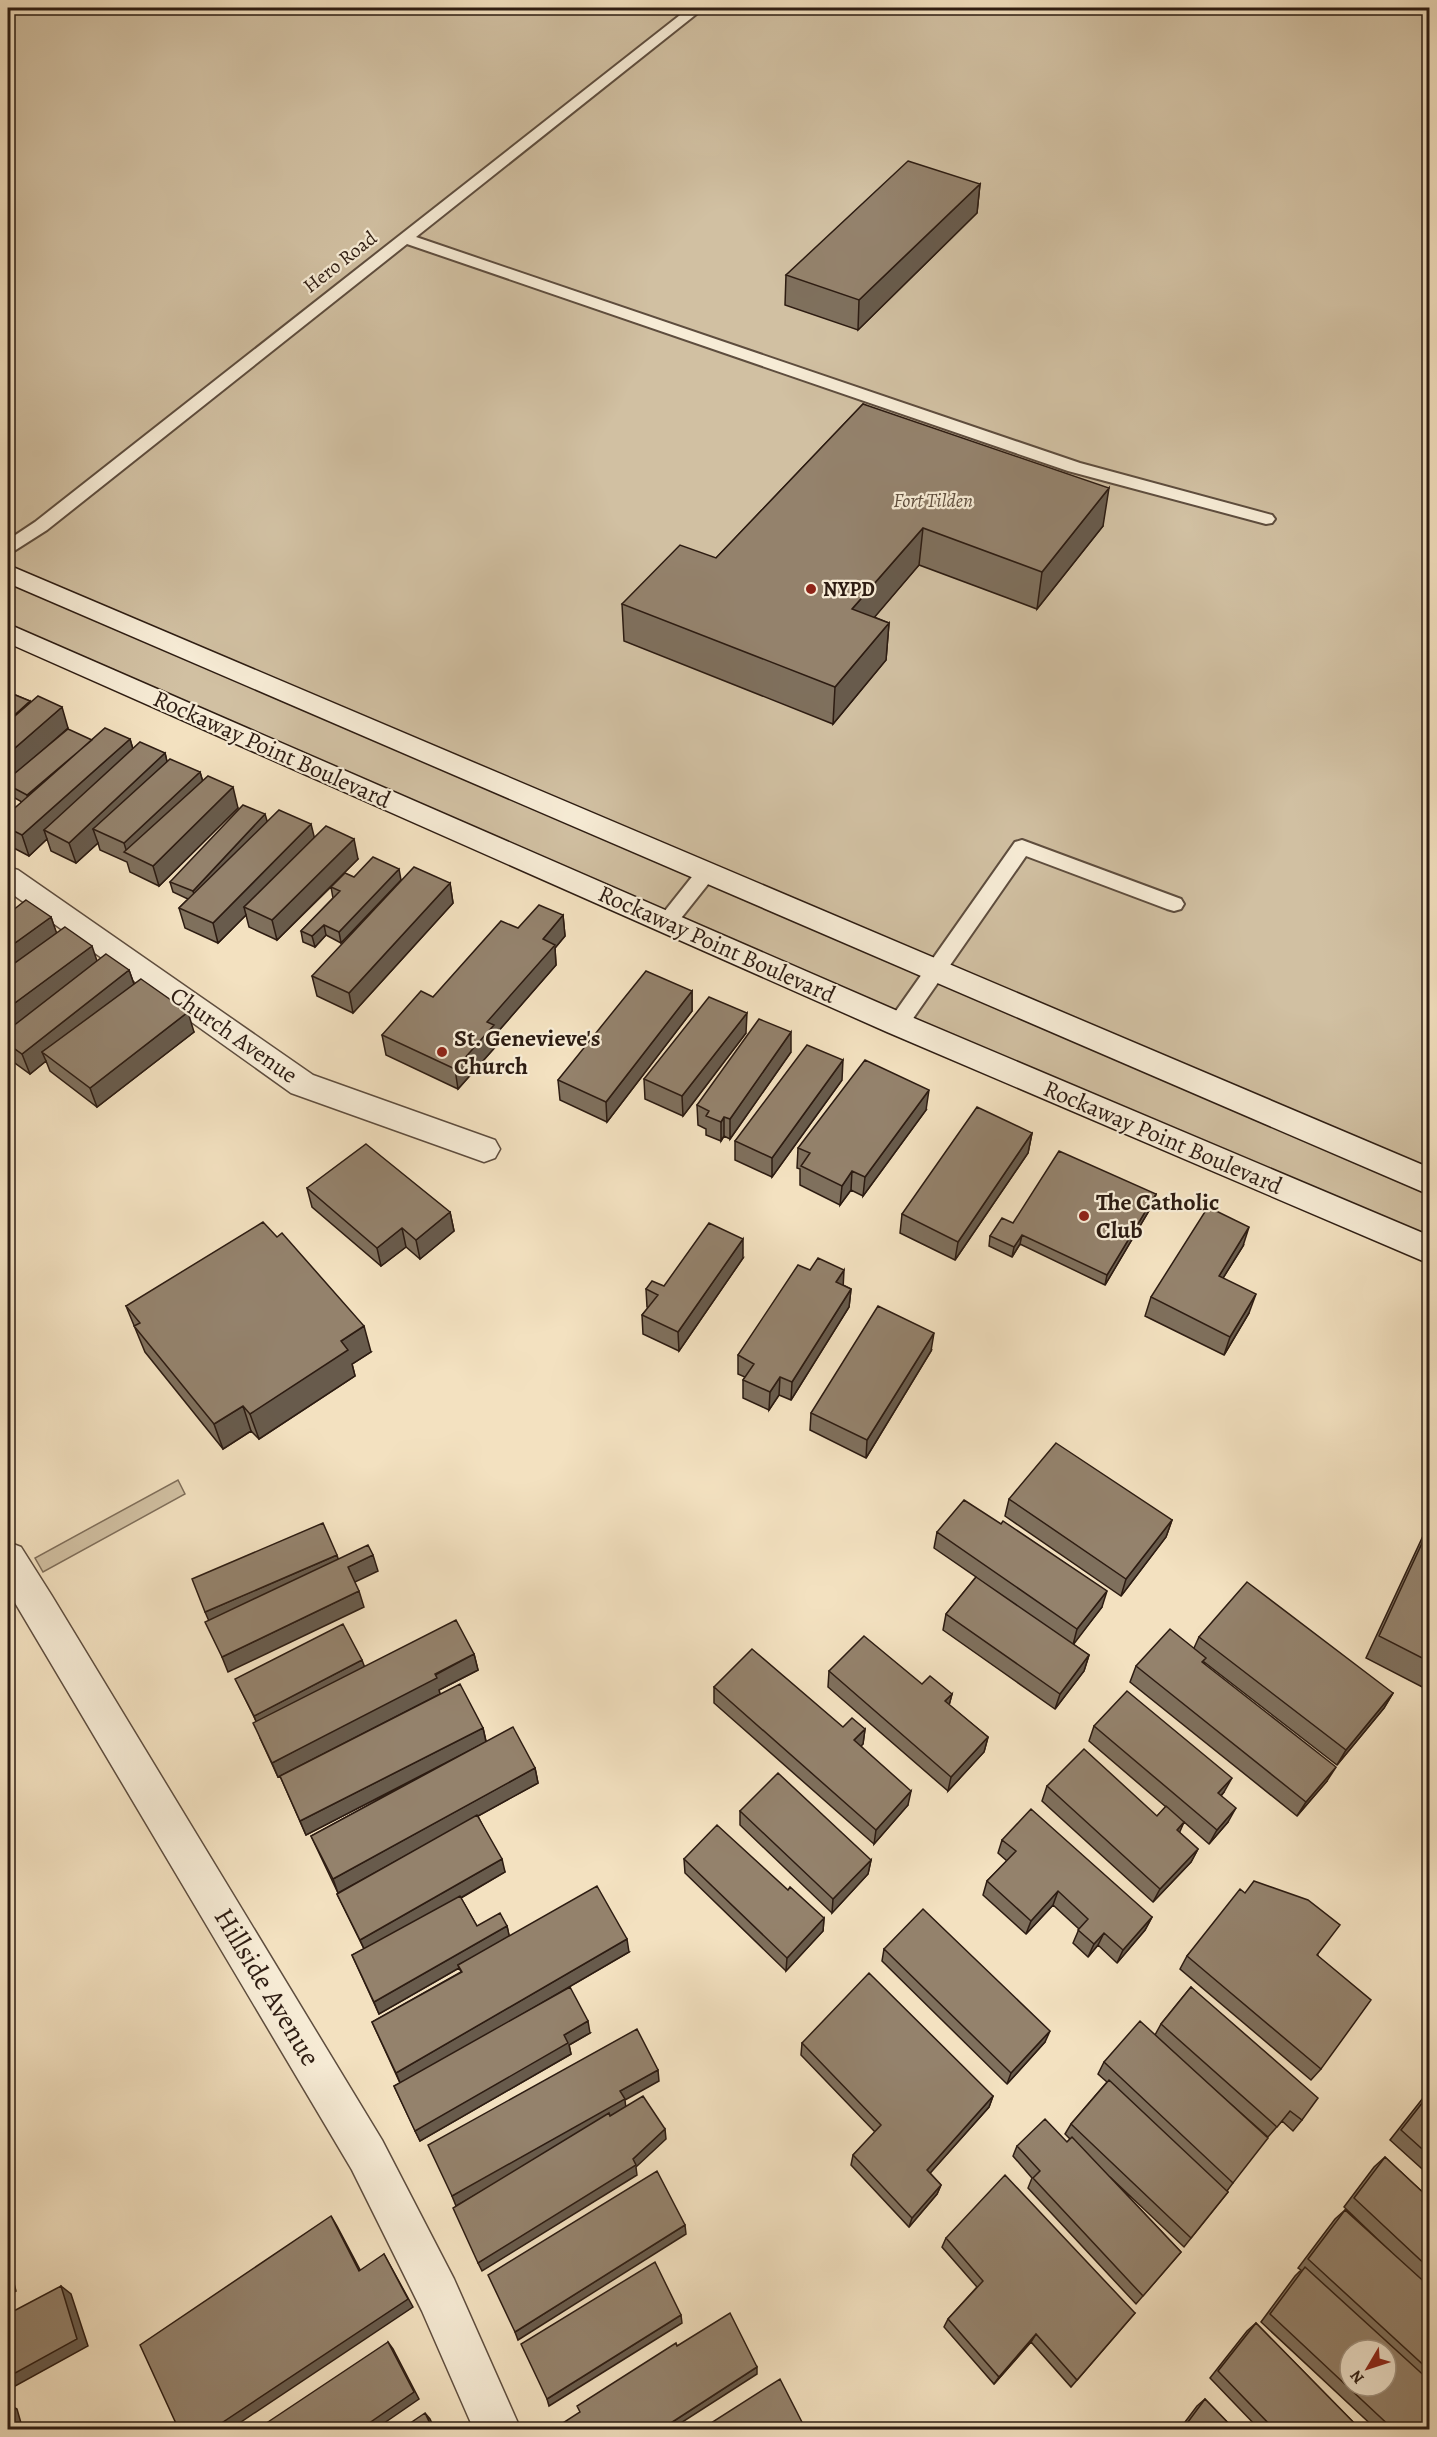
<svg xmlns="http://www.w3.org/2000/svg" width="1437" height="2437" font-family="Alegreya,serif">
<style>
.green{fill:#d1c0a2;stroke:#7f6e5a;stroke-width:1.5}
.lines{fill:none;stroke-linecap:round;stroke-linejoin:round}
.lane-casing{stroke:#5e4d3e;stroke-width:4}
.street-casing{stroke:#5e4d3e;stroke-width:3}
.secondary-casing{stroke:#2d1c12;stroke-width:3}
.lane{fill:#f7ecd6;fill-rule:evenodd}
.street{fill:#f7ecd6;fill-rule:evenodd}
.secondary{fill:#f7ecd6;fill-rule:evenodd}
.wall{fill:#7f705d;stroke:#2d1c12;stroke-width:1.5}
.shaded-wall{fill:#685b4c;stroke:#2d1c12;stroke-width:1.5}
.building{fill:#94826c;stroke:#2d1c12;stroke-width:1.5;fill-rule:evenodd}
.poi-dot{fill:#8f2418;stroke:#f7ecd6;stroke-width:2}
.labels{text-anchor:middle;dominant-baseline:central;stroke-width:4.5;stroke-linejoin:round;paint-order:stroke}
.far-street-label{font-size:20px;fill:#2d1c12;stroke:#f7ecd6}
.far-park-label{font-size:20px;font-style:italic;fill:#5e4d3d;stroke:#f7ecd6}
.far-poi-label{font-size:20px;font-weight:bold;fill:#2d1c12;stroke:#f7ecd6;text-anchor:start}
.street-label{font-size:24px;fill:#2d1c12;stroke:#f7ecd6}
.poi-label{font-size:24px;font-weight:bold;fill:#2d1c12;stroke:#f7ecd6;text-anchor:start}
.near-street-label{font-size:28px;fill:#2d1c12;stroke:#f7ecd6}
</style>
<rect width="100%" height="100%" fill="#f3e1c0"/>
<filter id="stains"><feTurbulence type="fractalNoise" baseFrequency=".00333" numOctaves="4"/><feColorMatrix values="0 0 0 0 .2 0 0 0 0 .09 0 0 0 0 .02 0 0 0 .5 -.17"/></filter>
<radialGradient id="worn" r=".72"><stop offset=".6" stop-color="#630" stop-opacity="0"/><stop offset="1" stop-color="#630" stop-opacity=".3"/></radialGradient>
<path class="green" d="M8 8H1429V1256L8 633Z
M178 1480 185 1494 43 1572 35 1558Z"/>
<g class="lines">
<defs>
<path id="lane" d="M689 8H704L416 237 1080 463 1272 515 1275 519 1272 523 1266 524 1068 471 407 244 47 530 14 551 8 552V540L35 522Z
M1422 8H1430V12L1423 11Z
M1022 840 1181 899 1184 904 1181 909 1174 911 1167 909 1026 856 905 1030 898 1032 891 1030 887 1024 891 1018 1015 842Z
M706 866 713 868 716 873 713 878 674 927 667 929 660 927 657 922 660 917 699 868Z"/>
<path id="street" d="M8 867 18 870 313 1075 495 1140 500 1149 495 1158 484 1162 291 1093 8 891Z
M8 1542 21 1547 52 1596 382 2140 454 2279 521 2430H474L422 2311 352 2170 8 1591Z"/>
<path id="secondary" d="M8 565 1430 1168V1195L8 583Z
M8 624 909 1016 1430 1236V1264L887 1032 8 643Z"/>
</defs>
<use href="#lane" class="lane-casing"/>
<use href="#street" class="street-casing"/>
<use href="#secondary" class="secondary-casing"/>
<use href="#lane" class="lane"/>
<use href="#street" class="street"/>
<use href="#secondary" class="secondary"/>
</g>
<path class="wall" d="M980 184 977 213 858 330 785 305 786 275Z
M863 404 1103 526 1037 609 919 565 874 617 889 623 886 660 833 724 624 641 622 604 716 558Z
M8 692 30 701V703L68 728 52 742 130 739 133 749 165 753 167 762 200 772 203 782 238 808 159 886 130 872 127 862 100 850 98 843 76 863 51 851 47 839 29 856 8 845V814L22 802 8 794Z
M267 821 314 837 358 859 331 886 354 877 401 880 341 943 326 935 315 947 303 942 301 931 333 898 331 887 277 940 249 927 246 915 218 943 185 928 179 908 188 899 173 892 170 882Z
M450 883 453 903 353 1013 317 996 312 976Z
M8 914 51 917 56 933 97 961 129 970 134 984 194 1032 97 1107 50 1071 46 1061 30 1074 8 1058Z
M563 915 565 936 555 948 556 965 495 1035 497 1045 458 1089 386 1055 382 1035 433 997 518 928Z
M692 991V1011L607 1122 560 1100 558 1080Z
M746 1033 683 1116 645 1099 644 1079Z
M791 1052 730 1139 724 1136 721 1141 706 1135V1129L698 1125 697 1105Z
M842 1080 772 1177 735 1160V1141Z
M926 1110 863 1196 851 1190 840 1205 800 1185V1169L797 1168 798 1148Z
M1032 1133 1028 1153 955 1260 900 1233 902 1214Z
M307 1188 450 1212 454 1231 420 1259 406 1247 381 1266 312 1207Z
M1156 1194 1153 1204 1105 1285 1020 1244 1012 1257 989 1246 990 1236 1013 1223Z
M1243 1246 1223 1278 1249 1313 1224 1355 1145 1316 1151 1297Z
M743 1258 679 1351 643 1334 642 1315 648 1308 647 1307 646 1289 664 1286Z
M843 1285 851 1289 849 1307 791 1400 779 1395 769 1410 743 1398V1380L745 1377 738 1374V1355Z
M126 1306 371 1352 352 1364 355 1376 259 1439 251 1431 223 1449 145 1352Z
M931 1351 866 1458 810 1430 811 1413Z
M1430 1351V1367L1423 1364Z
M1009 1499 1172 1520 1166 1537 1121 1596 1005 1516Z
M1430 1521V1691L1366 1658Z
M937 1532 1102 1607 1073 1644 1089 1655 1084 1671 1055 1709 943 1630 946 1614 976 1577 934 1548Z
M1199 1637 1393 1693 1384 1708 1337 1765 1204 1662V1664L1327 1781 1297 1816 1130 1682 1136 1666 1194 1648Z
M474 1654 478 1670 439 1690 440 1694 483 1728 486 1741 535 1768 538 1783 478 1816 505 1872 461 1898 477 1926H507L509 1936 629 1952 512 2020 590 2033 569 2045 571 2054 420 2141 394 2086 400 2083 372 2022 461 1972 459 1968 379 2014 352 1955 364 1949 337 1894 394 1862 338 1893 311 1836 442 1765 306 1835 280 1776 278 1777 260 1738 256 1721 239 1686 364 1667Z
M829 1671 922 1684 952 1694 949 1705 988 1737 984 1752 948 1791 828 1687Z
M714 1687 843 1727 865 1729 863 1744 861 1746 908 1805 874 1844 714 1703Z
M1094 1726 1224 1792 1221 1796 1228 1822 1209 1844 1184 1822 1179 1832 1198 1849 1191 1862 1153 1902 1042 1801 1047 1786 1157 1816 1166 1807 1089 1741Z
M740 1811 871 1860 868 1874 832 1913 740 1825Z
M1002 1840 1152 1917 1145 1930 1117 1963 1098 1945 1088 1957 1073 1943 1079 1929 1053 1905 1026 1934 983 1895 987 1881 1007 1861 998 1853Z
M684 1859 824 1918 823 1931 786 1971 685 1873Z
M1245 1893 1318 1955 1321 2069 1311 2080 1180 1969 1187 1956Z
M884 1949 1045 2042 1007 2084 882 1961Z
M1191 1987 1302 2120 1293 2131 1282 2121 1268 2137 1188 2066 1233 2183 1227 2191 1228 2192 1184 2247 1110 2177 1181 2252 1136 2304 1028 2188 1032 2178 1013 2156 1017 2146 1067 2142 1070 2139 1065 2134 1071 2124 1107 2082 1098 2074 1104 2062 1155 2035 1161 2024Z
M802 2043 993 2096 989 2107 930 2173 941 2185 937 2194 909 2227 851 2165 853 2155 875 2132 801 2055Z
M1430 2092V2176L1390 2140 1423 2098Z
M1385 2157 1430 2199V2430H1377L1261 2322 1295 2276 1301 2270 1298 2268 1335 2219 1345 2210 1391 2252 1344 2207 1374 2167Z
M946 2238 1135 2313 1071 2387 1031 2342 994 2384 944 2327 948 2319 977 2287 942 2247Z
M1256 2323 1361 2430H1260L1210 2378 1247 2331Z
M1205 2399 1235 2430H1179L1197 2406Z"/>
<path class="shaded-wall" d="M980 184 977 213 858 330 859 300Z
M1109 488 1103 526 1037 609 1042 572Z
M923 528 919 565 850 646 852 609Z
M889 623 886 660 833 724 835 687Z
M30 701 33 712 8 735V721Z
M62 707 68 728 8 781V754Z
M130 739 136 760 44 830 47 839 29 856 22 835Z
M92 740 30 806 27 795Z
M165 753 170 774 93 829 98 843 76 863 69 843Z
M200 772 206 793 127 853 124 843Z
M233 787 238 808 159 886 153 866Z
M265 814 268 824 196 902 193 891Z
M311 824 316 844 244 907 246 915 218 943 213 923Z
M354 839 358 859 277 940 272 920Z
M399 869 401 880 341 943 339 932Z
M450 883 453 903 353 1013 349 993Z
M563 915 565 936 555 948 556 965 495 1035 497 1045 458 1089 455 1069 543 939Z
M51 917 58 937 8 974V948Z
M324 925 326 935 315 947 312 936Z
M92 946 99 967 8 1034V1008Z
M129 970 136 990 42 1052 46 1061 30 1074 22 1054Z
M692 991V1011L607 1122 606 1102Z
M188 1012 194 1032 97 1107 90 1088Z
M747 1013 746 1033 683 1116 682 1096Z
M791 1032V1052L730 1139V1119Z
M843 1060 842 1080 772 1177V1158Z
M929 1090 926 1110 863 1196 865 1177Z
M724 1117V1136L721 1141V1122Z
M1032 1133 1028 1153 955 1260 958 1242Z
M852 1171 851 1190 840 1205 842 1186Z
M1156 1194 1153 1204 1105 1285 1107 1275Z
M450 1212 454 1231 420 1259 416 1240Z
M1249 1227 1243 1246 1213 1294 1219 1276Z
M402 1228 406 1247 381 1266 377 1248Z
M1022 1235 1020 1244 1012 1257 1014 1247Z
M743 1239V1258L679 1351 678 1332Z
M844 1270 843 1289 836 1282Z
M851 1289 849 1307 791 1400 792 1382Z
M1256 1294 1249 1313 1224 1355 1230 1337Z
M364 1326 371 1352 352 1364 355 1376 259 1439 250 1414 341 1341Z
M934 1333 931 1351 866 1458 867 1440Z
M780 1377 779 1395 769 1410 770 1392Z
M243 1406 251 1431 223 1449 214 1424Z
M1172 1520 1166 1537 1121 1596 1126 1579Z
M337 1555 342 1571 212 1628 205 1612Z
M373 1555 378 1571 353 1583 348 1567Z
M359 1591 364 1607 228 1672 222 1657Z
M1107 1591 1102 1607 1073 1645 1077 1629Z
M474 1654 478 1670 439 1690 440 1694 278 1777 272 1763Z
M1089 1655 1084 1671 1055 1709 1060 1694Z
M362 1660 365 1668 257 1724 254 1716Z
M1393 1693 1384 1708 1337 1765 1346 1750Z
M952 1694 948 1709 945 1701Z
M483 1728 486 1742 306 1835 300 1821Z
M865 1729 863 1744 852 1755 854 1740Z
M988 1737 984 1752 948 1791 951 1777Z
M1336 1767 1327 1781 1297 1816 1306 1802Z
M535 1768 538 1783 338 1893 333 1879Z
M1232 1778 1224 1792 1211 1807 1218 1793Z
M911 1791 908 1805 874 1844 876 1830Z
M1236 1808 1228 1822 1209 1844 1217 1830Z
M1184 1822 1178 1836 1177 1830Z
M1198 1849 1191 1862 1153 1902 1160 1889Z
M502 1859 505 1872 366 1953 360 1940Z
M871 1860 868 1874 832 1913 833 1899Z
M1058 1891 1053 1905 1026 1934 1031 1921Z
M1152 1917 1145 1930 1117 1963 1123 1950Z
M824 1918 823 1931 786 1971 787 1958Z
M507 1926 510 1939 458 1965 459 1968 379 2014 374 2002Z
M1104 1933 1098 1945 1088 1957 1094 1944Z
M627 1939 629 1952 401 2085 396 2073Z
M588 2021 590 2033 569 2045 571 2054 420 2141 415 2131 564 2035Z
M1050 2031 1045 2042 1007 2084 1011 2073Z
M658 2070 659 2081 625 2100 626 2109 456 2206 452 2196 620 2091Z
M993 2096 989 2107 924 2180 927 2170Z
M665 2129 666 2139 636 2167 637 2175 482 2271 478 2263 633 2159Z
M941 2185 937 2194 909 2227 912 2218Z
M331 2216 337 2226 365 2279 359 2271Z
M685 2225 686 2234 518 2340 515 2332Z
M384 2254 413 2307 229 2430H211Z
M8 2260 16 2291 8 2295Z
M61 2286 71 2294 88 2346 8 2390V2377Z
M681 2315 682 2323 549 2406 547 2399Z
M1036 2334 1031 2342 994 2384 999 2377Z
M388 2342 393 2349 419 2399 374 2430H359Z
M757 2367V2374L670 2430H660Z
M8 2404 17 2409 23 2430H13L8 2412Z
M425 2413 430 2419 435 2430H433Z"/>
<path class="building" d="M908 161 980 184 859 300 786 275Z
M863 404 1109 488 1042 572 923 528 852 609 889 623 835 687 622 604 680 545 716 558Z
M8 692 30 701 8 721Z
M38 696 62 707 8 754V722Z
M105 728 130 739 22 835 8 828V814Z
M68 729 92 740 27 795 8 785V779Z
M140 742 165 753 69 843 44 830Z
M170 759 200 772 124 843 93 829Z
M208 776 233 787 153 866 124 852Z
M243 805 265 814 193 891 170 882Z
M279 810 311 824 213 923 179 908Z
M326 826 354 839 272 920 244 907Z
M373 857 399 869 339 932 324 925 312 936 301 931 340 891 331 887 345 873 354 877Z
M414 867 450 883 349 993 312 976Z
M26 900 51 917 8 948V914Z
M539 905 563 915 543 939 555 945 487 1022 494 1025 455 1069 382 1035 421 991 433 997 501 921 518 928Z
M65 927 92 946 8 1008V968Z
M106 954 129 970 22 1054 8 1044V1030Z
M646 971 692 991 606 1102 558 1080Z
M141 979 188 1012 90 1088 42 1052Z
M709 997 747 1013 682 1096 644 1079Z
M759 1019 791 1032 730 1119 724 1117 721 1122 706 1116 709 1111 697 1105Z
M807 1045 843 1060 772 1158 735 1141Z
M865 1060 929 1090 865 1177 852 1171 842 1186 801 1166 810 1153 798 1148Z
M977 1107 1032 1133 958 1242 902 1214Z
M366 1144 450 1212 416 1240 402 1228 377 1248 307 1188Z
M1059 1151 1156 1194 1107 1275 1022 1235 1014 1247 990 1236 1002 1218 1013 1223Z
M1208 1207 1249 1227 1219 1276 1256 1294 1230 1337 1151 1297Z
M263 1222 277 1237 282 1233 364 1326 341 1341 348 1350 250 1414 243 1406 214 1424 134 1326 140 1323 126 1306Z
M709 1223 743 1239 678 1332 642 1315 658 1295 646 1289 652 1281 664 1286Z
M818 1258 844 1270 836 1282 851 1289 792 1382 780 1377 770 1392 743 1380 754 1364 738 1355 798 1265 810 1270Z
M878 1306 934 1333 867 1440 811 1413Z
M1056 1443 1172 1520 1126 1579 1009 1499Z
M964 1500 1001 1524 1003 1521 1107 1591 1077 1629 937 1532Z
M323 1523 337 1555 205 1612 192 1579Z
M1430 1526V1662L1379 1636Z
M368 1545 373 1555 348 1567 359 1591 222 1657 205 1622Z
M976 1577 1089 1655 1060 1694 946 1614Z
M1247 1582 1393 1693 1346 1750 1199 1637Z
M456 1620 474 1654 435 1674 437 1678 272 1763 253 1723Z
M343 1624 362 1660 254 1716 235 1679Z
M1170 1629 1206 1658 1202 1662 1336 1767 1306 1802 1136 1666Z
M864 1636 922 1684 930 1676 952 1694 945 1701 988 1737 951 1777 829 1671Z
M752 1649 843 1727 852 1718 865 1729 854 1740 911 1791 876 1830 714 1687Z
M460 1684 483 1728 300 1821 280 1776Z
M1127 1691 1232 1778 1218 1793 1236 1808 1217 1830 1094 1726Z
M513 1727 535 1768 333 1879 311 1836Z
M1084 1749 1157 1816 1166 1806 1184 1822 1177 1830 1198 1849 1160 1889 1047 1786Z
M778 1773 871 1860 833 1899 740 1811Z
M1031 1809 1152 1917 1123 1950 1104 1933 1094 1944 1078 1930 1088 1919 1058 1891 1031 1921 987 1881 1016 1851 1002 1840Z
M477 1815 502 1859 360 1940 337 1894Z
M717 1825 788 1890 790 1887 824 1918 787 1958 684 1859Z
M1254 1881 1308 1900 1340 1925 1317 1955 1371 2000 1321 2069 1187 1956 1240 1889 1245 1893Z
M597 1886 627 1939 396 2073 372 2022 462 1972 458 1965Z
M460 1896 477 1926 500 1913 507 1926 374 2002 352 1955Z
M923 1909 1050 2031 1011 2073 884 1949Z
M869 1973 993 2096 927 2170 941 2185 912 2218 853 2155 881 2125 802 2043Z
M570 1987 588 2021 564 2035 568 2043 415 2131 394 2086Z
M1191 1987 1318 2098 1302 2120 1290 2111 1277 2127 1161 2024Z
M1140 2021 1268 2138 1233 2183 1104 2062Z
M637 2029 658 2070 620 2091 625 2099 452 2196 428 2145Z
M1109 2080 1228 2192 1191 2238 1071 2124Z
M1430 2093V2156L1401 2130Z
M643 2096 665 2129 633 2159 636 2165 478 2263 453 2208 609 2113 610 2116Z
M1045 2119 1067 2142 1072 2137 1181 2252 1143 2296 1033 2178 1040 2171 1017 2146Z
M1385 2157 1430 2199V2269L1354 2198Z
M657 2171 685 2225 515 2332 488 2275Z
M1005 2175 1135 2313 1077 2380 1036 2334 999 2377 948 2319 983 2281 946 2238Z
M1345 2210 1430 2287V2371L1308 2259Z
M331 2216 359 2271 384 2254 408 2299 211 2430H179L140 2345Z
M655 2262 681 2315 547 2399 521 2344Z
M1305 2267 1430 2381V2430H1394L1270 2314ZM1350 2350H1386V2386H1350Z
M61 2286 77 2339 8 2377V2314Z
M730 2313 757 2367 660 2430H559L558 2426 580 2412 577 2406 676 2343 677 2346Z
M1256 2323 1361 2430H1275L1218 2371Z
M388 2342 414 2392 359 2430H256Z
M780 2379 806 2430H700Z
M1205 2399 1235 2430H1182Z
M8 2412 13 2430H8Z
M425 2413 433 2430H400Z
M871 2426 873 2430H866Z"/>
<g class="poi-dot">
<circle cx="811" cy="589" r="6"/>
<circle cx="442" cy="1052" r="6"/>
<circle cx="1084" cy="1216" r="6"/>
</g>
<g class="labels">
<g class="far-street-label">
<text transform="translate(340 262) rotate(-38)">Hero Road</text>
</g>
<g class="far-park-label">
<text x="933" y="500">Fort Tilden</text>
</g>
<g class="far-poi-label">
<text x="823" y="589">NYPD</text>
</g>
<g class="street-label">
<text transform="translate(272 749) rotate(24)">Rockaway Point Boulevard</text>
<text transform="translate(717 944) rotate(24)">Rockaway Point Boulevard</text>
<text transform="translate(234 1035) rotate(35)">Church Avenue</text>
<text transform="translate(1163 1137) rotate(23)">Rockaway Point Boulevard</text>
</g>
<g class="poi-label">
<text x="454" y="1038">St. Genevieve's<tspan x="454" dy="28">Church</tspan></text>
<text x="1096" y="1202">The Catholic<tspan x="1096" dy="28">Club</tspan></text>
</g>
<g class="near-street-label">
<text transform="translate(267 1987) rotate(59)">Hillside Avenue</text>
</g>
</g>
<rect width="1437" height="2437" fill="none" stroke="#f3e1c0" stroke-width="30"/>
<rect x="9" y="9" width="1419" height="2419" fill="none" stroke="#2d1c12" stroke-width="3"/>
<rect x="15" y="15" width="1407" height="2407" fill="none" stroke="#2d1c12" stroke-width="1.5"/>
<g transform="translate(1368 2368) rotate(231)"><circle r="28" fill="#f7ecd6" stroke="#a69988" stroke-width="1.5"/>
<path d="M0-4.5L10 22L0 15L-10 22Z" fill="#8f2418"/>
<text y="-9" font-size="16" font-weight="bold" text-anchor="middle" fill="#2d1c12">N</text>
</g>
<rect width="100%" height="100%" filter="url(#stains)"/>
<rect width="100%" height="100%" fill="url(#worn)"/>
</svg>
